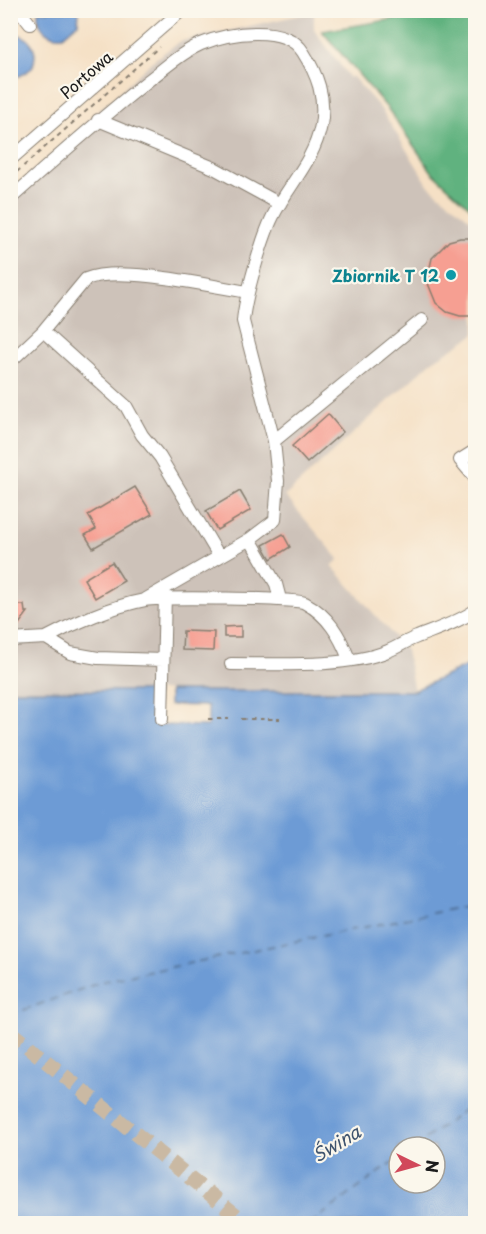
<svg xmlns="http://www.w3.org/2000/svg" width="486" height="1234" font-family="'Playpen Sans',sans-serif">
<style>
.industrial{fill:#cdc2b9}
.forest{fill:#60b27f;stroke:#3e674e;stroke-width:1.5}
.water{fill:#6d9bd5;stroke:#445c78;stroke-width:1.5;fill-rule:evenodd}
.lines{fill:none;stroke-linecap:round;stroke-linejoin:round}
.ferry{stroke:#40556f;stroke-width:1.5;stroke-dasharray:8 6;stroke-linecap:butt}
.building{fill:#f69f92}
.major-tunnel{stroke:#cab9a3;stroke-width:15;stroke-dasharray:15 8;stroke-linecap:butt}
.minor-casing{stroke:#887e70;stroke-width:14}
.path{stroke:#887e70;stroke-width:2;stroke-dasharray:4.5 4.5;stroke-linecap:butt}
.minor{stroke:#fff;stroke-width:12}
.culture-dot{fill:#0f9aa8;stroke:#fbf7ec;stroke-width:2}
.labels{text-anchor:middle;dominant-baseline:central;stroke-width:4.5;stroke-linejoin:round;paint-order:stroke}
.street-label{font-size:16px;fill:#1c1c1c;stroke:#fbf7ec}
.culture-label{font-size:16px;font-weight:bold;fill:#0d838f;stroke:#fbf7ec;text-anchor:end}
.water-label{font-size:18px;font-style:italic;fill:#40556f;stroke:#fbf7ec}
</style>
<rect width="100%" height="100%" fill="#fbf7ec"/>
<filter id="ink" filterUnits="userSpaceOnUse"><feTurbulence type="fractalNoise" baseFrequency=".0167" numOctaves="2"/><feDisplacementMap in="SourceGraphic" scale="12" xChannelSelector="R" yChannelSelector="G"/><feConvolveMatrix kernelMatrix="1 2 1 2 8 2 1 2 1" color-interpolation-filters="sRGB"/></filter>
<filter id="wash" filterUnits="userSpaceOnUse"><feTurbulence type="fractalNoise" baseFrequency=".008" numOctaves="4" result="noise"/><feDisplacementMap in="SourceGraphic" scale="24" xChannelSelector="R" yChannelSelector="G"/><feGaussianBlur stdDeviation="1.35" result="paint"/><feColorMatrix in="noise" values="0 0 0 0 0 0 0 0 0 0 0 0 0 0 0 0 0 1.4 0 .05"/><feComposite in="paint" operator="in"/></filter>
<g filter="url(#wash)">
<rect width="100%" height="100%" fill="#f5e0c5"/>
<path class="industrial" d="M314 12V30L350 78 352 76 381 109 429 186 475 223V334L431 362 285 496 339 559 332 566 406 650 414 691 11 690V191L155 59 181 41Z"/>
<path class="forest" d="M442 11H475V212L432 172 388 109 322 31Z"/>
<path class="water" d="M38 11H79L78 23 63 36C47 38 37 27 38 11Z
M11 35C30 33 40 50 32 68L20 76H11Z
M475 662V1223L11 1224V690L156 691 157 725 208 726V706L169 705V691H413ZM399 1147H435V1183H399Z"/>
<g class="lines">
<path class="ferry" d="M10 1015 104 981 476 904
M414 1147 476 1102
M310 1224 399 1158"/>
</g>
<g id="blocks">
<path class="building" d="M460 238H476V316H460L447 312 436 303 427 281 432 258 449 241Z
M328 414 343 432 307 463 292 446Z
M135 487 152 514 93 548 85 535 96 529 88 515Z
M240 491 251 510 217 530 206 511Z
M283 534 290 547 271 559 263 545Z
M112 562 124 581 95 598 84 579Z
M10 605H24L25 612H28L19 624 10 626Z
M241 626V637H224V627Z
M183 631 214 632 213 651 182 650Z"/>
</g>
</g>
<g filter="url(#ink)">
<use href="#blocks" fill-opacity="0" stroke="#887e70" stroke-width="1.5"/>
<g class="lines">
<path class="major-tunnel" d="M10 1032 247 1224"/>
<defs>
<path id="minor" d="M19 10 30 24
M98 120 214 168 280 204
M10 160 182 10
M10 199C56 158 101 118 149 80 165 68 182 52 201 44 228 33 285 23 303 52 317 74 326 97 321 125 314 161 289 184 273 216 262 238 245 297 243 321L274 441
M43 331 126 406 142 435 160 457 219 556
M10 362 43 331 86 279C120 265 210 286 248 292
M476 450 460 460 476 479
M250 539 276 584 280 599
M146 599 250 539 275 520 278 481 274 441 422 320
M46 638C74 623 113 606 145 600 158 597 297 598 305 603 328 615 340 636 349 659
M10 640 46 638 70 653 98 658 163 660
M231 664C276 664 346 668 388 651 398 647 406 641 417 637 437 629 457 623 476 610
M162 719 165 594"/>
</defs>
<use href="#minor" class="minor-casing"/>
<path class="path" d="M192 17 199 10
M10 178 159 47
M208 719H229
M241 719H280"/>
<use href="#minor" class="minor"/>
</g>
</g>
<circle class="culture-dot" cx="451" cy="275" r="6"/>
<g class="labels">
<g class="street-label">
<text transform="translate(86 74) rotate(-41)">Portowa</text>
</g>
<g class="culture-label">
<text x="439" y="275">Zbiornik T 12</text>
</g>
<g class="water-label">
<text transform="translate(336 1143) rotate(-31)">Świna</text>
</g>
</g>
<rect width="486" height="1234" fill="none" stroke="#fbf7ec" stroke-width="36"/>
<g transform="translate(417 1165) rotate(95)"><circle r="28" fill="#fbf7ec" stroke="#a29f99" stroke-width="1.5"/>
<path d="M0-4.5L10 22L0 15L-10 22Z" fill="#d1495b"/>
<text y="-9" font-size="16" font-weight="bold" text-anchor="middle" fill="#1c1c1c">N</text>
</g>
</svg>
